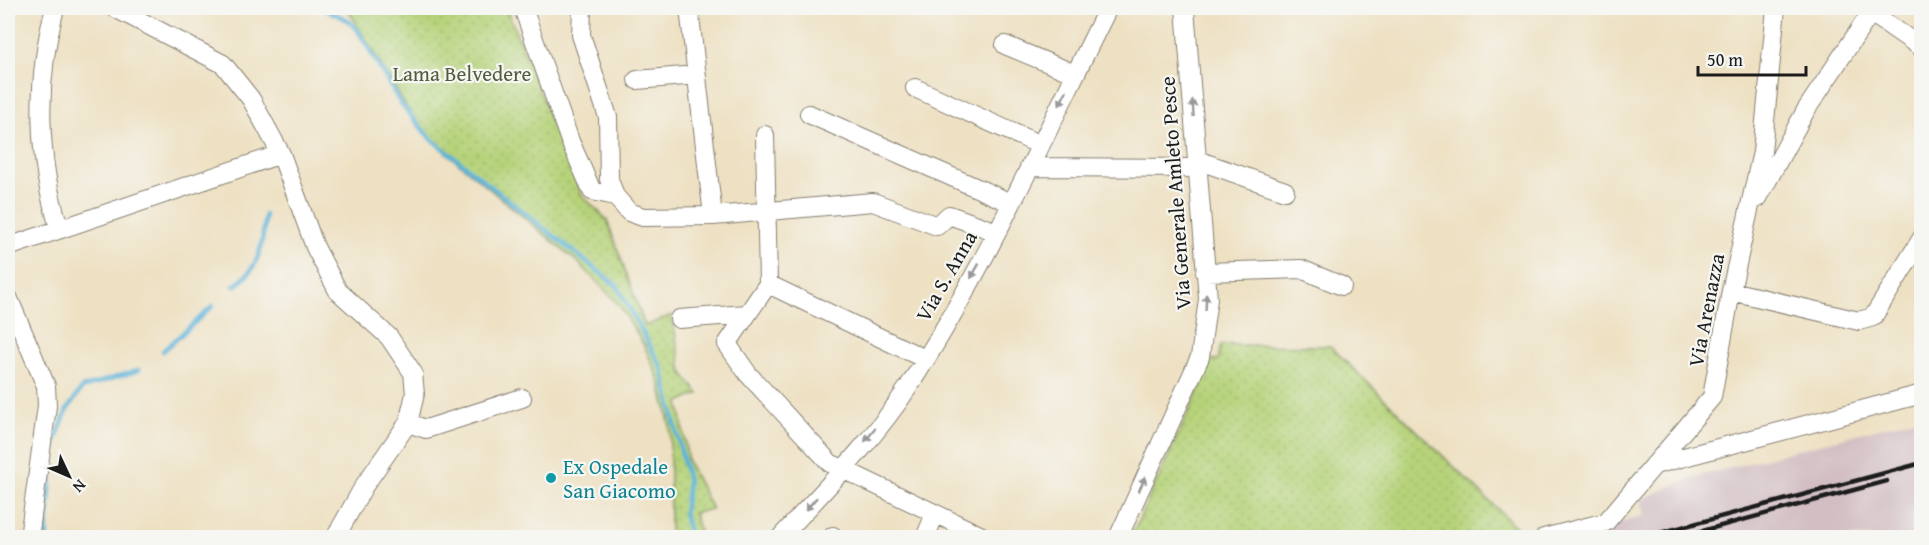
<svg xmlns="http://www.w3.org/2000/svg" width="1929" height="545" font-family="'Gentium Book Plus',serif">
<style>
.industrial{fill:#d2bec3}
.park{fill:url(#park-dots);stroke:#69784b;stroke-width:1.5}
.lines{fill:none;stroke-linecap:round;stroke-linejoin:round}
.stream{stroke:#5bb3d8;stroke-width:4.5}
.minor-casing{stroke:#857e70;stroke-width:20}
.minor{stroke:#fff;stroke-width:18}
.rail{stroke:#1c1c1c;stroke-width:4.5}
.oneway{fill:#999}
.culture-dot{fill:#0f9aa8;stroke:#f6f6f2;stroke-width:2}
.labels{text-anchor:middle;dominant-baseline:central;stroke-width:4.5;stroke-linejoin:round;paint-order:stroke}
.park-label{font-size:21px;fill:#525c3d;stroke:#f6f6f2}
.street-label{font-size:21px;fill:#1c1c1c;stroke:#f6f6f2}
.culture-label{font-size:21px;fill:#0d838f;stroke:#f6f6f2;text-anchor:start}
</style>
<defs>
<pattern id="park-dots" width="8" height="8" patternUnits="userSpaceOnUse" patternTransform="scale(1.5)"><rect width="8" height="8" fill="#b6d37a"/><path d="M2 2h.1M6 6h.1" fill="none" stroke="#9cb569" stroke-width="1.8" stroke-linecap="round"/></pattern>
</defs>
<rect width="100%" height="100%" fill="#f6f6f2"/>
<filter id="ink" filterUnits="userSpaceOnUse"><feTurbulence type="fractalNoise" baseFrequency=".0167" numOctaves="2"/><feDisplacementMap in="SourceGraphic" scale="12" xChannelSelector="R" yChannelSelector="G"/><feConvolveMatrix kernelMatrix="1 2 1 2 8 2 1 2 1" color-interpolation-filters="sRGB"/></filter>
<filter id="wash" filterUnits="userSpaceOnUse"><feTurbulence type="fractalNoise" baseFrequency=".008" numOctaves="4" result="noise"/><feDisplacementMap in="SourceGraphic" scale="24" xChannelSelector="R" yChannelSelector="G"/><feGaussianBlur stdDeviation="1.35" result="paint"/><feColorMatrix in="noise" values="0 0 0 0 0 0 0 0 0 0 0 0 0 0 0 0 0 1.4 0 .05"/><feComposite in="paint" operator="in"/></filter>
<g filter="url(#wash)">
<rect width="100%" height="100%" fill="#eee1c3"/>
<path class="industrial" d="M1921 417V537L1563 538 1645 515 1641 499 1692 478Z"/>
<path class="park" d="M347 8H506L582 195 607 220 645 326 672 315 682 372 699 394 679 402 688 462 712 509 694 513 701 537H670V426L660 383 645 347 620 306 580 264 438 146 410 113Z
M1221 345 1330 346 1517 528 1508 538 1131 537 1198 392 1209 360H1218Z"/>
<g class="lines">
<path class="stream" d="M322 8 346 19 357 29 401 104 430 138 617 286 662 368 688 482 684 513 690 538
M234 286C260 270 263 243 265 215
M163 351 213 306
M46 538 54 444 67 410 82 388 139 370"/>
</g>
</g>
<g filter="url(#ink)">
<g class="lines">
<defs>
<path id="minor" d="M55 8C36 77 36 160 60 229
M115 8 223 64 251 99 281 154 315 247 338 291 389 337 413 373 415 394 408 423 364 486 335 538
M523 8 570 141 592 191 615 196
M582 8 581 35 608 117 609 179 615 196 629 212 643 217 713 216 873 202 937 226 949 215 997 232
M689 8 713 216
M1864 8 1922 48
M1005 45 1075 74
M637 80 696 75
M915 88 1040 145
M809 114 1011 203
M765 135 768 284
M1197 160 1285 191
M1029 167 1197 168
M1758 198 1806 110 1874 8
M8 247 281 154
M1205 272 1301 269 1342 286
M1731 291 1859 321 1873 317 1922 238
M8 297 46 386 47 406 29 538
M679 319 747 314
M925 359 768 284 727 344 748 374 830 463 986 538
M408 423 426 429 522 398
M1654 465 1922 394
M833 536 834 538
M780 538C823 491 872 442 907 389 985 269 1044 136 1108 8
M925 538 935 514
M1118 538 1200 357 1208 299 1185 8
M1544 538 1606 522 1712 397 1731 291 1762 152 1776 8"/>
</defs>
<use href="#minor" class="minor-casing"/>
<use href="#minor" class="minor"/>
<path class="rail" d="M1641 538 1922 463
M1676 538 1887 481"/>
</g>
<defs><path id="oneway-solid" d="M-6-.8H1V-3.2L6.5 0L1 3.2V.8H-6Z" transform="scale(1.5)"/></defs>
<g class="oneway">
<use href="#oneway-solid" transform="translate(1063 98) rotate(116)"/>
<use href="#oneway-solid" transform="translate(1193 108) rotate(-94)"/>
<use href="#oneway-solid" transform="translate(975 271) rotate(120)"/>
<use href="#oneway-solid" transform="translate(1206 302) rotate(-87)"/>
<use href="#oneway-solid" transform="translate(870 435) rotate(129)"/>
<use href="#oneway-solid" transform="translate(1142 484) rotate(-66)"/>
<use href="#oneway-solid" transform="translate(811 504) rotate(132)"/>
</g>
</g>
<circle class="culture-dot" cx="551" cy="478" r="6"/>
<g class="labels">
<g class="park-label">
<text x="462" y="73">Lama Belvedere</text>
</g>
<g class="street-label">
<text transform="translate(1175 193) rotate(-94)">Via Generale Amleto Pesce</text>
<text transform="translate(946 276) rotate(-60)">Via S. Anna</text>
<text transform="translate(1706 310) rotate(-79)">Via Arenazza</text>
</g>
<g class="culture-label">
<text x="563" y="466">Ex Ospedale<tspan x="563" dy="24">San Giacomo</tspan></text>
</g>
</g>
<rect width="1929" height="545" fill="none" stroke="#f6f6f2" stroke-width="30"/>
<g transform="translate(69 476) rotate(134)" stroke="#f6f6f2" stroke-width="4.5" paint-order="stroke">
<path d="M0-4.5L10 22L0 15L-10 22Z" fill="#1c1c1c"/>
<text y="-9" font-size="16" font-weight="bold" text-anchor="middle" fill="#1c1c1c">N</text>
</g>
<path d="M1698 66v9h108v-9" fill="none" stroke="#1c1c1c" stroke-width="3"/>
<text x="1707" y="66" font-size="18" fill="#1c1c1c" stroke="#f6f6f2" stroke-width="4.5" paint-order="stroke">50 m</text>
</svg>
